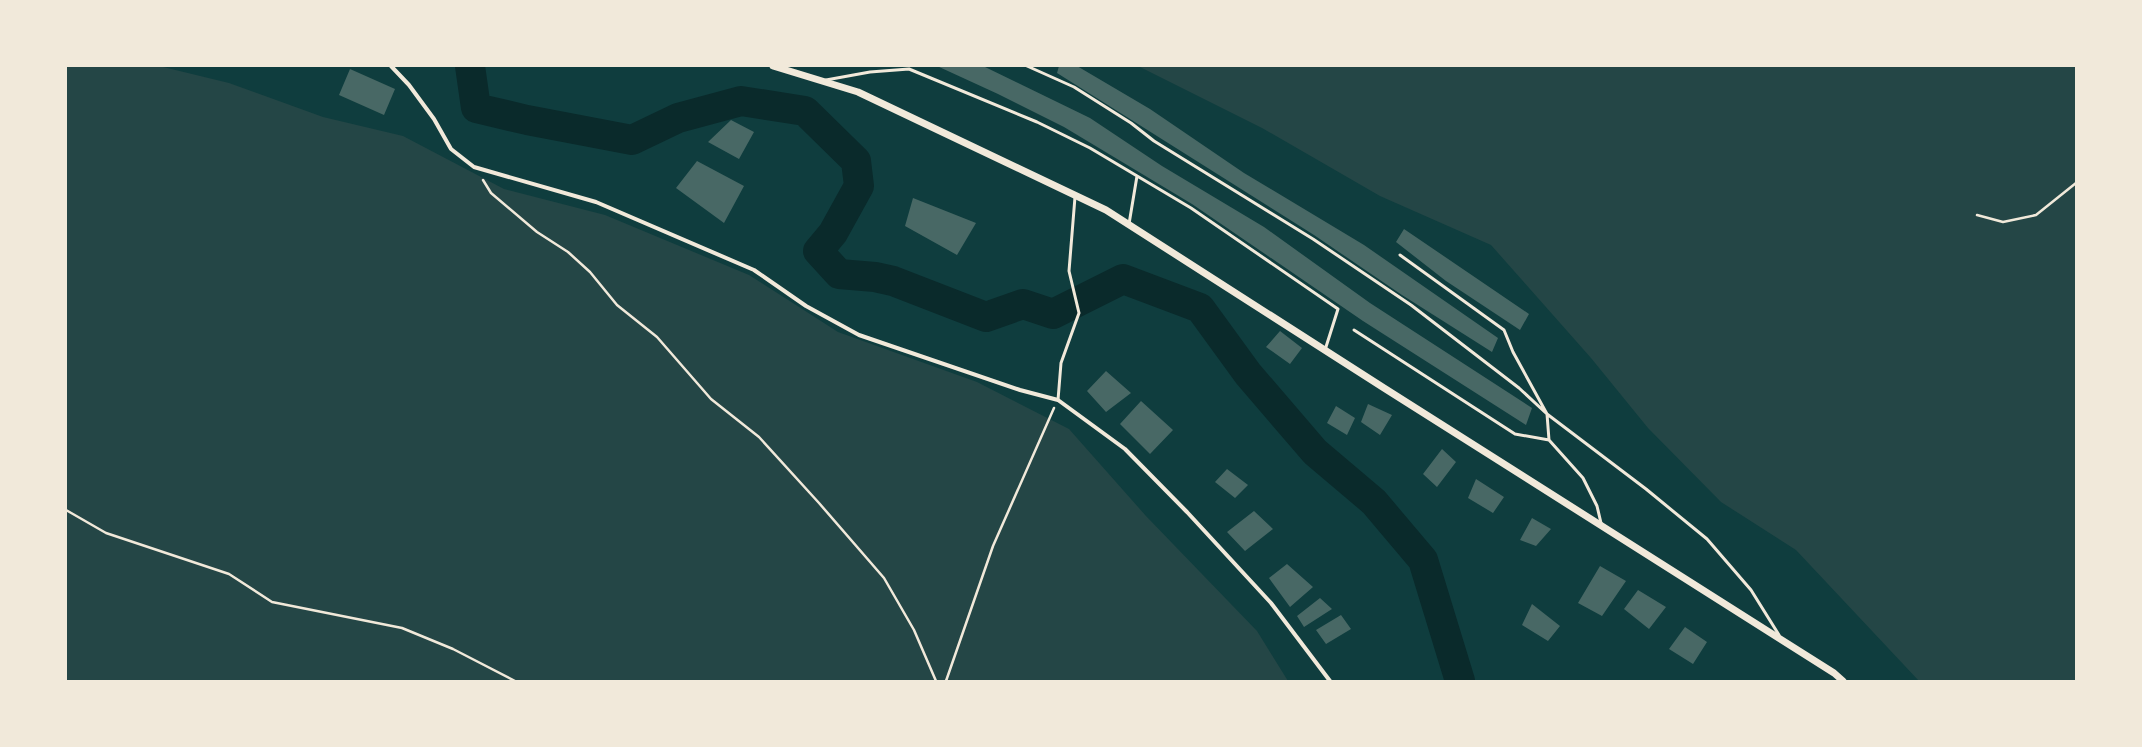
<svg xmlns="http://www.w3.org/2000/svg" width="2142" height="747" font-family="Literata,serif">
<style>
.green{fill:#244646}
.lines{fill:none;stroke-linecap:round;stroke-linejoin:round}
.river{stroke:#0a2a2b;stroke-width:30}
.building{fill:#486865}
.path{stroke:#f1e9da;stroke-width:2.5}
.service{stroke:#f1e9da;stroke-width:3}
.minor{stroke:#f1e9da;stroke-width:4}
.tertiary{stroke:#f1e9da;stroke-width:7}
</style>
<rect width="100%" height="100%" fill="#0f3d3e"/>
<path class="green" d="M66 66H159L229 83 323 117 403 136 504 189 605 215 749 275 838 332 977 382 1069 429 1146 516 1257 631 1288 681H66Z
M1138 66H2076V681H1919L1796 550 1721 502 1648 428 1591 358 1491 245 1380 196 1262 128Z"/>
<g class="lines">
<path class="river" d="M470 66 476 108 527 120 632 140 678 118 741 101 805 111 856 161 859 186 833 233 818 251 839 274 875 277 893 281 986 317 1023 304 1053 314 1123 279 1200 308 1248 374 1315 452 1374 502 1423 560 1460 681"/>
</g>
<path class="building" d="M937 66H983L1090 118 1162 166 1264 227 1370 303 1532 408 1526 425 1363 321 1192 204 1064 127 998 94Z
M1059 66H1077L1150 109 1244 173 1364 245 1498 338 1492 352 1402 295 1314 235 1057 73Z
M350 69 395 89 384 115 339 95Z
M731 120 754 132 739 159 708 142Z
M697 161 744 186 724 223 676 188Z
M913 198 976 223 957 255 905 226Z
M1404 229 1529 314 1520 330 1446 281 1396 242Z
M1280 331 1302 348 1290 364 1266 347Z
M1106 371 1131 393 1106 412 1087 391Z
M1141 401 1173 430 1150 454 1120 424Z
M1368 404 1392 415 1380 435 1361 422Z
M1336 406 1355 418 1347 435 1327 423Z
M1442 449 1456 462 1437 487 1423 474Z
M1227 469 1248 485 1235 498 1215 482Z
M1476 479 1504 497 1493 513 1468 498Z
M1254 511 1273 529 1245 551 1227 532Z
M1532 518 1551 529 1536 546 1520 540Z
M1287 564 1313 587 1290 607 1269 578Z
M1600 566 1626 581 1602 616 1578 603Z
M1638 590 1666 607 1649 629 1624 609Z
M1320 598 1332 609 1304 627 1297 616Z
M1532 604 1560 626 1548 641 1522 625Z
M1341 615 1351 629 1326 644 1316 630Z
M1685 627 1707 642 1693 664 1669 649Z"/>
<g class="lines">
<path class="path" d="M483 180 491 193 537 232 568 252 590 272 617 305 657 337 711 399 759 437 819 503 884 578 914 630 936 681
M1977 215 2003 222 2036 215 2076 183
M66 510 106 533 229 574 272 602 402 628 453 649 515 681
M946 681 993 546 1054 408"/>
<path class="service" d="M1027 66 1074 87 1131 123 1154 141 1313 239 1411 305 1519 388 1547 414 1646 489 1707 539 1751 590 1779 635
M826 80 870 72 909 69 1037 122 1090 148 1191 208 1338 309 1325 350
M1129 224 1137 176
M1400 255 1504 330 1513 352 1547 414 1549 440
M1354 330 1515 434 1549 440 1583 478 1597 506 1601 523
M1058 400 1061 363 1079 313 1069 271 1075 197"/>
<path class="minor" d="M391 66 409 85 434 119 451 149 474 167 596 202 754 270 806 306 859 335 1020 390 1058 400 1125 449 1187 512 1271 603 1330 681"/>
<path class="tertiary" d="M773 66 858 92 1106 210 1384 388 1834 673 1843 681"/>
</g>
<rect width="2142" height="747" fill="none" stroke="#f1e9da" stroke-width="134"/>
</svg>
